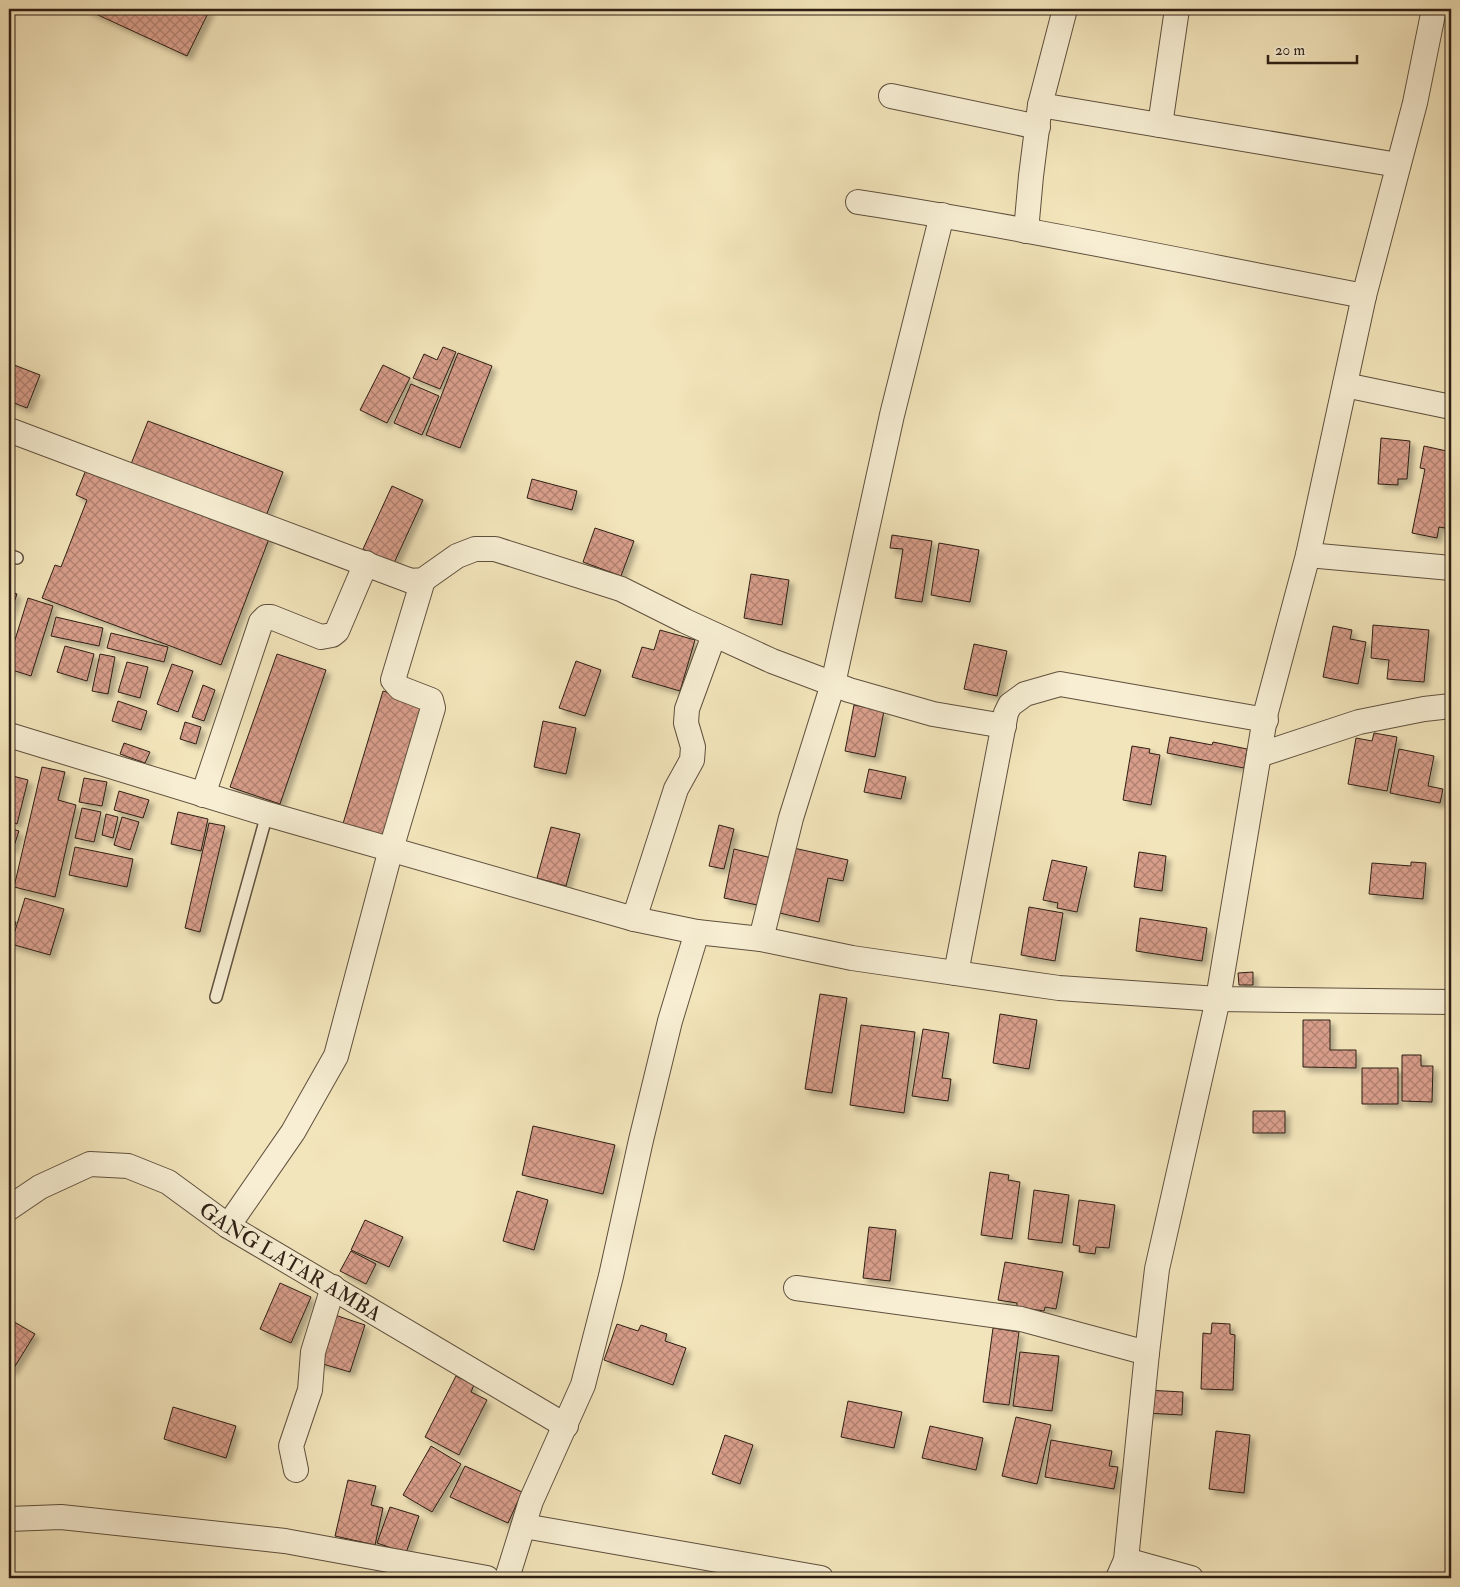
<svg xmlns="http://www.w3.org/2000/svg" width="1460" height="1587" font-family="'IM FELL Double Pica',serif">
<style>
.building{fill:url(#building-cross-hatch);stroke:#2e1f14;filter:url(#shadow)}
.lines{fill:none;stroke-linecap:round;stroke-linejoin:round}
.service-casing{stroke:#5f503e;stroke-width:14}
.minor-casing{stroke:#5f503e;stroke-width:26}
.service{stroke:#f7eed3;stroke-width:11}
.minor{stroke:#f7eed3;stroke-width:24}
.labels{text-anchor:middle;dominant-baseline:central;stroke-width:4;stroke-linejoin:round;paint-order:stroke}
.street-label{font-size:21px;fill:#2e1f14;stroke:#f7eed3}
</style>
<defs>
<pattern id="building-cross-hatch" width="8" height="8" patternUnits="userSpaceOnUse" patternTransform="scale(1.25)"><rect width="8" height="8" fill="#d89e8b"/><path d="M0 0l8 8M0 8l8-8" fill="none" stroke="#b08070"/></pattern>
<filter id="shadow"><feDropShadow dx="4.5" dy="4.5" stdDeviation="2.5" flood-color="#0004"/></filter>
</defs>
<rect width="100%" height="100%" fill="#f3e5bb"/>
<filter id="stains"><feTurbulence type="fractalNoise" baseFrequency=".004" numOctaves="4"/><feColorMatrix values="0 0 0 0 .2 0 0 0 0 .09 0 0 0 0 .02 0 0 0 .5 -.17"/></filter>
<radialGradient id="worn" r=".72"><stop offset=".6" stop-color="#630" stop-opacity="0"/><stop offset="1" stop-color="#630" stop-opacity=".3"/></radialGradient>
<path class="building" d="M85 9H210L187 56Z
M443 347 456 352 440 389 413 378 424 354 437 360Z
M458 353 492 366 460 448 426 435Z
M9 363 40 375 27 408 9 401Z
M383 365 410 378 387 423 360 410Z
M411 384 439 396 422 435 394 423Z
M148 421 283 472 266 516 131 464Z
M1381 438 1410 441 1407 479H1398V485L1378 484Z
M1424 446 1451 452V529L1439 527 1437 538 1412 533 1425 469 1420 468Z
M89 462 272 531 221 665 42 598 55 565 61 567 87 500 76 495Z
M532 479 577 491 572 510 527 498Z
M392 486 423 500 394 563 363 549Z
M595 528 634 541 621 576 583 562Z
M892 535 932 541 922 602 895 598 903 549 890 548Z
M939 543 979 550 970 602 931 595Z
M751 574 789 580 782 625 744 618Z
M9 591 17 594 9 617Z
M28 598 53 606 31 676 9 669V659Z
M56 617 103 628 99 646 51 636Z
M1373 625 1429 630 1424 682 1387 679 1389 660 1371 658Z
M1333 626 1352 630 1350 639 1366 642 1358 684 1323 677Z
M660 630 695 640 680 691 632 677 642 647 654 650Z
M111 633 168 647 164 662 107 648Z
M974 644 1007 651 997 696 964 689Z
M65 646 94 654 87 681 57 672Z
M100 654 115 657 108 694 92 691Z
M277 654 326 670 280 804 230 787Z
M576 661 601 670 585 716 559 708Z
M127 662 148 667 140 698 118 692Z
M172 664 193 671 178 712 157 704Z
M203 685 215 690 204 721 192 717Z
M383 691 432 706 391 842 342 827Z
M118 701 147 711 141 730 112 721Z
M854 705 884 711 875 757 845 751Z
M543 721 576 728 566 774 534 767Z
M185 722 201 727 196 744 180 739Z
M1374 733 1397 737 1387 791 1348 784 1356 738 1372 741Z
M1170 737 1212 745 1213 742 1247 749 1244 768 1167 753Z
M124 743 150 752 145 763 120 754Z
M1132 746 1150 749 1149 753 1160 755 1151 805 1123 800Z
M1399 749 1434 756 1428 786 1443 789 1440 803 1390 793Z
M42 767 65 772 58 800 76 805 55 897 14 887Z
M869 769 906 777 901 799 864 792Z
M9 775 28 780 17 824 9 821Z
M84 778 107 782 102 806 79 802Z
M119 791 149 800 143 818 114 810Z
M82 808 101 812 94 842 75 838Z
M178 812 208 819 201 851 171 844Z
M106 814 118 817 113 838 102 835Z
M122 817 139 822 130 850 114 845Z
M209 823 225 826 200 932 185 928Z
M719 825 734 829 724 869 709 866Z
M551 827 580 834 566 886 537 878Z
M9 828 19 831 13 849 9 847Z
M75 847 133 859 127 887 69 875Z
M789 847 848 860 843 881 828 878 819 922 775 912Z
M734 849 772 858 762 906 724 898Z
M1139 852 1166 856 1162 891 1134 887Z
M1052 860 1087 867 1077 912 1057 908 1058 903 1043 900Z
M1411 862 1426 863 1423 899 1369 894 1372 863 1411 866Z
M25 898 64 909 50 955 11 944Z
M1029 907 1063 913 1055 961 1021 955Z
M1140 918 1207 928 1202 961 1136 951Z
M9 920 16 922 9 947Z
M1253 972V985H1239L1238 973Z
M820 994 847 998 832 1093 805 1089Z
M1000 1014 1037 1020 1029 1069 993 1063Z
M1303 1020H1330V1050H1356V1068L1303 1067Z
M861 1025 915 1032 904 1113 850 1105Z
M923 1029 949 1033 942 1078 951 1079 948 1101 912 1096Z
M1402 1055H1421V1066H1433L1432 1102 1402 1101Z
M1362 1068H1398V1104H1362Z
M1253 1111H1285V1133H1253Z
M533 1126 615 1145 603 1194 522 1175Z
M990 1172 1009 1175 1008 1180 1020 1182 1012 1239 981 1235Z
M1034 1190 1069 1195 1062 1243 1028 1239Z
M517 1191 548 1200 534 1250 503 1241Z
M1079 1200 1115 1205 1109 1248 1096 1247 1095 1254 1079 1252 1080 1246 1073 1245Z
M365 1220 403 1237 389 1267 351 1250Z
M869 1227 896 1230 890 1281 863 1278Z
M351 1251 376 1264 366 1284 340 1271Z
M1005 1262 1063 1272 1056 1309 1045 1307 1044 1311 1017 1307V1303L998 1300Z
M280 1283 311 1297 291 1343 260 1329Z
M332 1314 365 1325 350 1372 316 1362Z
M9 1319 35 1334 12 1371 9 1369Z
M1212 1323 1230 1324V1334L1235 1335 1233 1390 1201 1389 1203 1333 1211 1334Z
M617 1324 638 1331 641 1325 667 1334 665 1341 686 1348 673 1385 604 1360Z
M993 1328 1019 1332 1009 1405 983 1402Z
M1020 1352 1059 1356 1052 1411 1013 1406Z
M456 1376 474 1385 471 1392 487 1400 459 1455 425 1437Z
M1146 1390 1183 1392 1182 1415 1145 1413Z
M848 1401 902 1412 894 1448 841 1437Z
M173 1407 236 1426 226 1458 164 1439Z
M1016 1417 1051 1425 1037 1484 1002 1476Z
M930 1426 983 1438 976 1470 922 1458Z
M1216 1431 1250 1435 1244 1493 1209 1489Z
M725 1435 753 1445 740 1484 712 1474Z
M1051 1440 1112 1451 1109 1466 1118 1467 1114 1489 1045 1477Z
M431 1446 461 1464 432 1512 403 1495Z
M465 1466 522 1492 508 1523 450 1497Z
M348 1480 376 1486 371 1505 383 1508 375 1545 335 1536Z
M390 1507 419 1516 406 1553 377 1543Z"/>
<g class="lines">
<defs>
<path id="service" d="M9 555 17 558
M216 997 267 814"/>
<g id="minor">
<path d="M891 96 1038 127"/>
<path d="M1040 105 1398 165"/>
<path d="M1160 125 1177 9"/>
<path d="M858 202C1028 228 1196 264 1364 296"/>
<path d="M1026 231 1031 176 1040 105 1065 9"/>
<path d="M1345 385 1451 407"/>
<path d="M9 430 411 581 423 580 457 556 475 549H495L621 589 685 621 772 661 849 690 933 714 1004 726"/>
<path d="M1308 555 1451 568"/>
<path d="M9 735 267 814 634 919 697 932 761 939 852 958 1059 988 1218 999 1451 1002"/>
<path d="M1259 755 1359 722 1424 709 1451 706"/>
<path d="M203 795 261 622 266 617H271L321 637 332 635 337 631 366 563"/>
<path d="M634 919 676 789 692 760 693 747 686 723 687 709 714 635"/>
<path d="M761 939 791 818 833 684 892 415 942 215"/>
<path d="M956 973 1006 713 1010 705 1025 694 1060 684 1266 720"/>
<path id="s1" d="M9 1208 40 1187 90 1164 128 1166 168 1182 228 1226 566 1426"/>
<path d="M228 1226 293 1132 336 1056 391 849 433 708 431 700 400 688 393 680 423 580"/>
<path d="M796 1288 1021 1319 1147 1353"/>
<path d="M296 1470 291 1446 310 1390 313 1352 333 1287"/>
<path d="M9 1519 61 1517 285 1541 487 1578"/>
<path d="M524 1526 821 1578"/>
<path d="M1126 1560 1191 1578"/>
<path d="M507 1578 531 1501 583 1385 611 1276 641 1140 670 1021 697 932"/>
<path d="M1118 1578 1126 1560 1147 1353 1157 1269 1218 999 1266 712 1308 555 1364 296 1415 103 1434 9"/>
</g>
</defs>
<use href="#service" class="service-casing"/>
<use href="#minor" class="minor-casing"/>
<use href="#service" class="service"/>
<use href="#minor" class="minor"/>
</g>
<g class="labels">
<g class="street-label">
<text stroke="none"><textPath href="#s1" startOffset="320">GANG LATAR AMBA</textPath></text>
</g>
</g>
<rect width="1460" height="1587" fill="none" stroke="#f3e5bb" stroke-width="30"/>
<rect x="10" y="10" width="1440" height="1567" fill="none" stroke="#2e1f14" stroke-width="2.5"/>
<rect x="15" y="15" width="1430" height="1557" fill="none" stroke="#2e1f14"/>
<path d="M1268 55v8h89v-8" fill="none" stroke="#2e1f14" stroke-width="2.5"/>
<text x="1275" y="55" font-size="15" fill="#2e1f14" stroke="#f7eed3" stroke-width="4" paint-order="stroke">20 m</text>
<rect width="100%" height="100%" filter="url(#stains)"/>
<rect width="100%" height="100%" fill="url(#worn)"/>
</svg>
